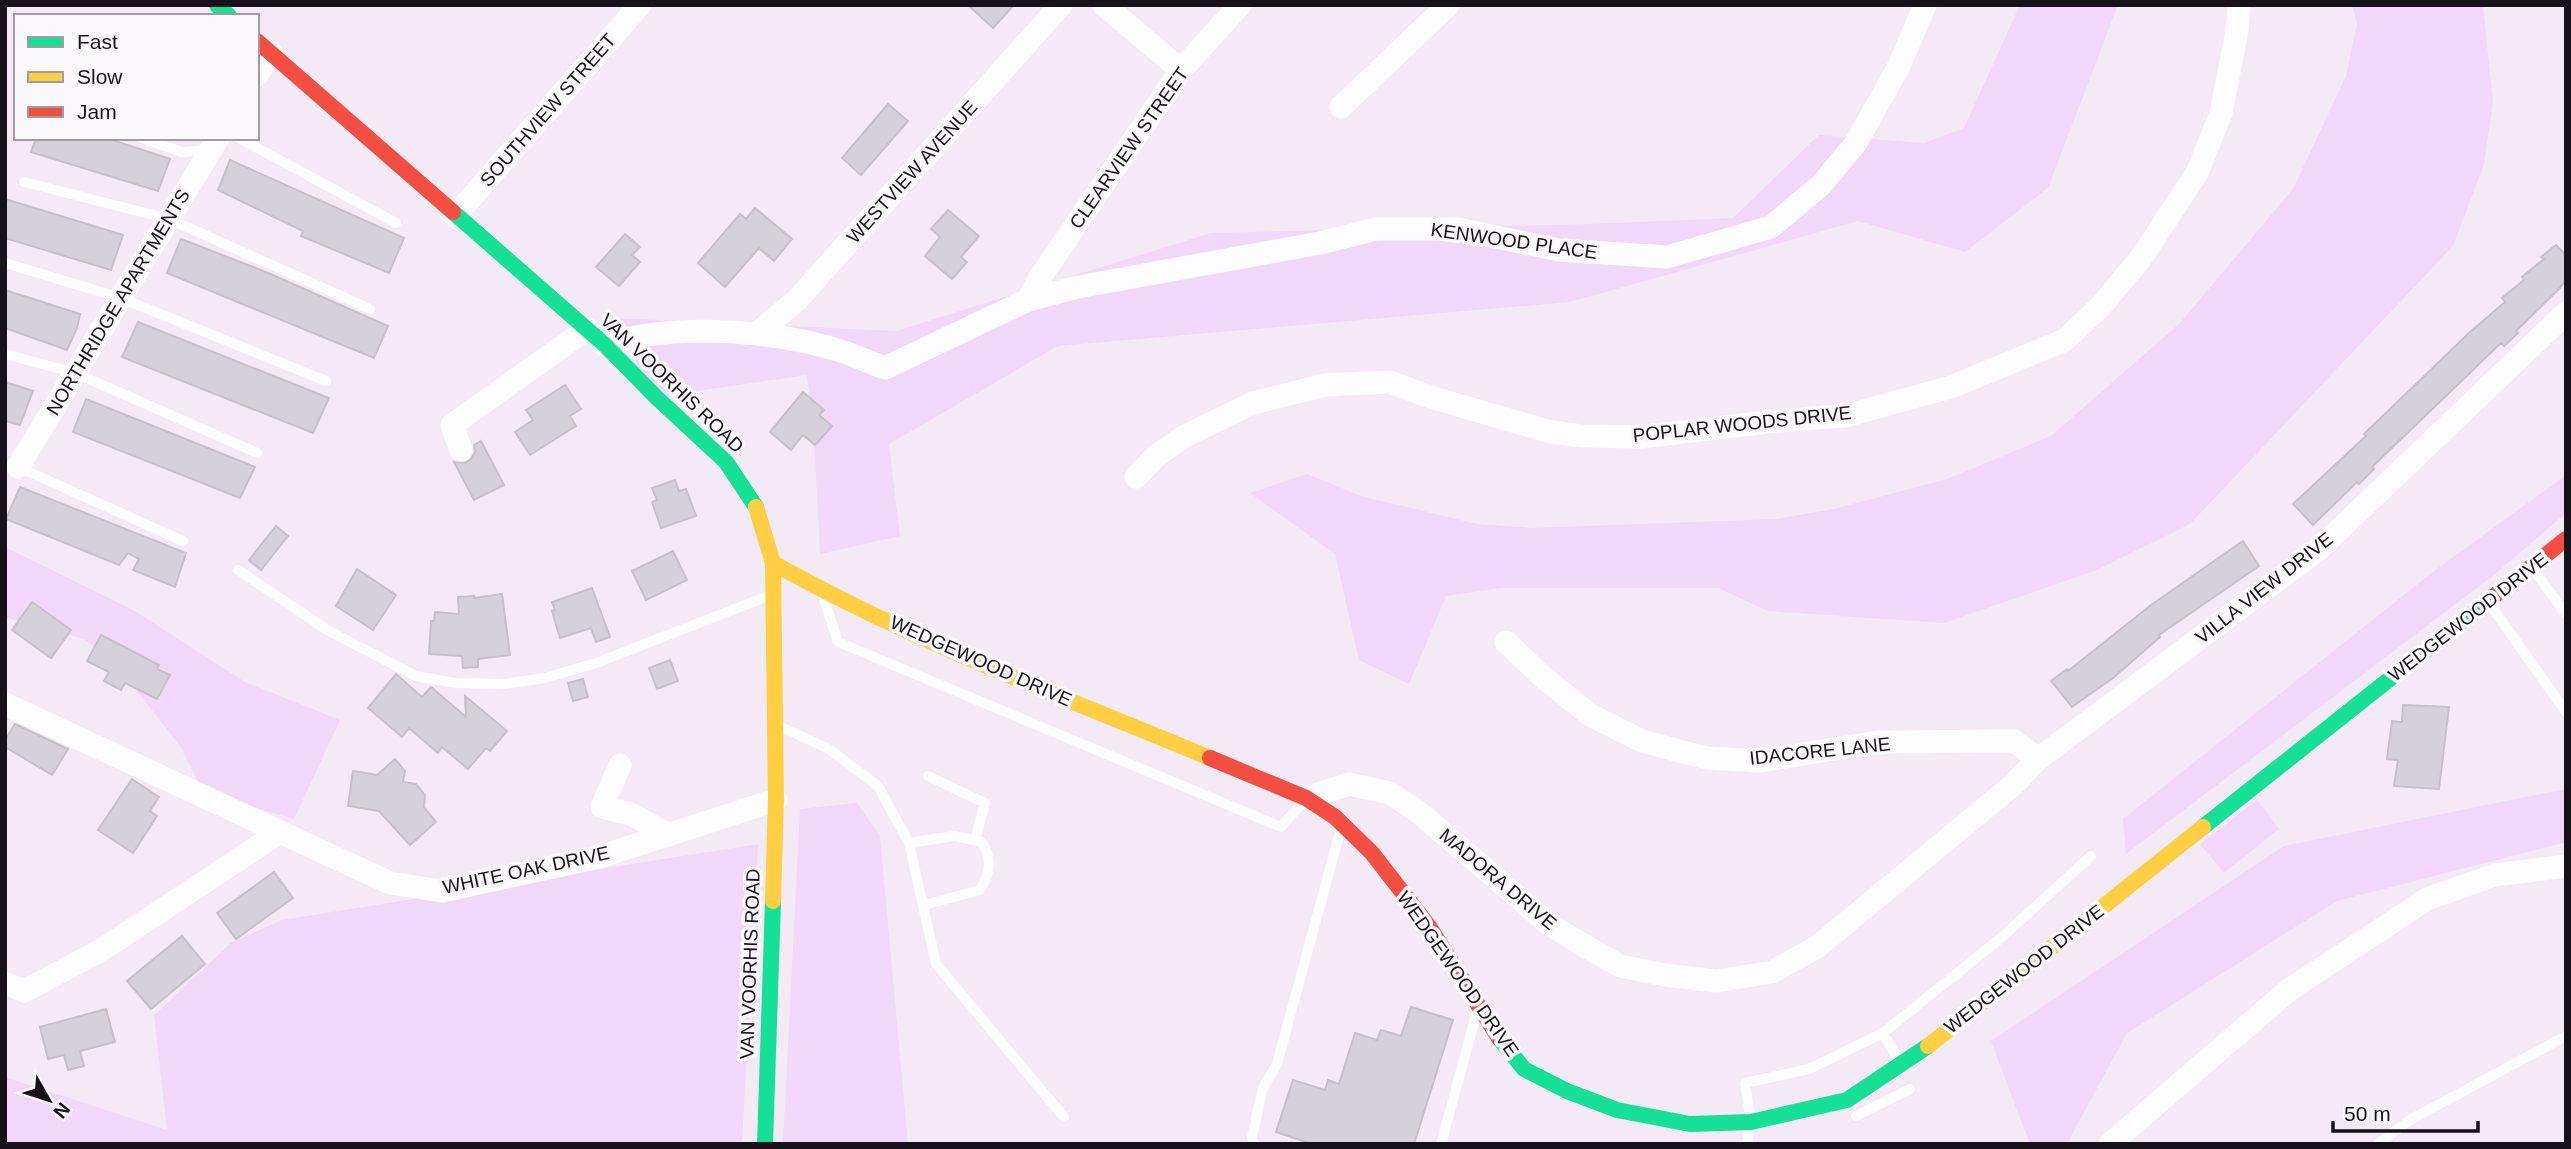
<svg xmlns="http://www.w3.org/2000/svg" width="2571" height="1149" font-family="Helvetica,sans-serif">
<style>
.green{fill:#f1d7fa}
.building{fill:#d6d0d9;stroke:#c7c0c9;stroke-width:2}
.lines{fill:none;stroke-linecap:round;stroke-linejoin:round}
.lane{stroke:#fdfcfe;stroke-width:10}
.street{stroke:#fdfcfe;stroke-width:23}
.fast{stroke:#16e098;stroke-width:16}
.slow{stroke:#ffcf43;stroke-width:16}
.jam{stroke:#f24e42;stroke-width:16}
.labels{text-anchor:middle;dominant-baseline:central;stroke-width:7;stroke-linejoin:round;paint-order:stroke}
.street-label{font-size:19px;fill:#171219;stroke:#fbf8fc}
</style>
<rect width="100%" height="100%" fill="#f3eaf6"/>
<path class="green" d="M2020 5H2118L2048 188 1965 252 1858 221 1570 302 1058 346 889 444 900 536 820 554 814 437 807 375 656 397 612 318 896 331 1211 233 1591 224 1733 218 1819 135 1924 143 1964 128Z
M2352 5H2483L2493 102 2484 164 2453 246 2190 524 2097 570 1944 623 1768 611 1718 588H1501L1446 596 1409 684 1359 660 1335 554 1250 493 1307 474 1361 496 1477 524 1532 528 1777 519 1834 509 1947 479 2051 436 2180 323 2293 189 2346 76 2357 24Z
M2566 475V513L2494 575 2126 854 2123 819 2434 571Z
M5 547 133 610 245 682 340 720 294 819 203 792 180 746 120 669 84 639 5 617Z
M2566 789V842L2337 901 2127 1033 2069 1140 2071 1144H2030L1991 1041 2284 846Z
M2257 800 2279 829 2224 873 2200 844Z
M857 803 880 836 908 1144H783L800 809Z
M758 844 742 1144H5V1077L167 1130 154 1015 232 942 282 920Z"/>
<path class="building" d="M968 5H1014L993 28Z
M888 104 908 121 861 175 842 158Z
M36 138H106L170 159 158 191 31 152Z
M230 160 404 238 389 273 301 236 303 231 218 190Z
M5 199 123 235 111 270 5 238Z
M755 208 792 239 774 261 759 248 725 287 698 263 740 214 746 219Z
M948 210 979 236 961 257 967 262 952 279 925 256 940 237 931 229Z
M625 234 640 247 632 255 640 262 619 286 596 267Z
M181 239 266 272 388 326 374 358 167 273Z
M2556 245 2566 255V280L2559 289 2516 331 2518 333 2504 346 2501 343 2372 467 2374 469 2359 484 2357 482 2313 525 2293 504 2366 436 2364 434 2470 332 2505 302 2502 298 2524 280 2522 277 2544 259 2541 257Z
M5 290 80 314 77 328 67 350 5 328Z
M138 322 329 398 313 433 122 357Z
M5 382 33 391 20 425 5 421Z
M565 385 581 409 570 416 576 426 530 455 515 432 533 420 526 410Z
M803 392 824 410 819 415 832 426 815 445 803 435 791 450 770 432Z
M86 399 255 467 240 498 73 432Z
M481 441 504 485 474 500 454 462 465 463 471 459 475 452 474 445Z
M675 480 679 491 686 489 696 516 661 528 652 502 657 500 652 488Z
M20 487 186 553 175 587 133 570 139 559 128 553 119 565 6 519Z
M276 526 288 536 261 570 249 560Z
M2243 541 2259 566 2159 635 2160 637 2113 678 2072 707 2051 681 2067 669 2068 671 2151 605Z
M673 551 687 580 646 600 632 571Z
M357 569 396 595 373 630 336 606Z
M592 588 610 637 596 642 591 628 560 638 552 611 555 610 552 602Z
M502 594 510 655 478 659V667L463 668 462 656 429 654 431 621H434L435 612 459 614 458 597 474 596V598Z
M32 602 71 630 51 658 12 630Z
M101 635 159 665 157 669 170 675 157 699 125 683 121 690 104 681 109 672 87 661Z
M670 660 678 681 657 689 649 668Z
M396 674 422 697 431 687 466 717 465 696 507 731 490 751 486 748 468 769 442 747 438 753 409 728 402 737 368 708Z
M583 679 588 697 573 701 568 683Z
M2403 705 2449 707 2439 789 2394 786 2398 760 2387 759 2392 721 2402 722Z
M15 724 68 749 52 775 5 747V740Z
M395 759 405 771 403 782 416 784 425 795 424 807 436 822 410 845 379 811 348 806 353 771 377 775Z
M132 779 159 797 150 811 157 816 133 853 98 830Z
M274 872 293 898 236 939 217 913Z
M182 936 205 964 151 1009 127 981Z
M1411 1007 1453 1020 1414 1144H1312L1276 1132 1293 1080 1325 1090 1328 1080 1339 1084 1355 1033 1377 1040 1381 1030 1401 1036Z
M106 1009 115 1042 80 1051 84 1066 68 1070 64 1055 48 1059 40 1027Z"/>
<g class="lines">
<path class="lane" d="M142 138 182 152 210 150
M239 138 396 223
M24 182 169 219 370 309
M5 263 121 298 326 381
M5 354 75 373 257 453
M5 466 18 467 183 541
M2533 569 2566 614
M238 570 329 631 416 676 455 683 504 684 545 678 596 663 771 595
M824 599 838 642 1281 827 1305 800
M2489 603 2566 712
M779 726 829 749 878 786 909 843 936 964 1064 1117
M928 776 985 803 975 840
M909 843 955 836 982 842C993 860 990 873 980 890L924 905
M1883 1033 1899 1061
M1856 1116 1910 1089
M1254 1144 1252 1137 1263 1088 1277 1064 1341 828
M1441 1144 1476 1015
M1747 1144 1751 1122 1745 1083 1809 1069 1883 1033 2002 937 2091 856
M2378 1144 2410 1120 2566 1036"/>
<path class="street" d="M1104 5 1181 70
M257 75 271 53
M1341 107 1448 5
M455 216 640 5
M1028 300 1039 279 1181 70 1240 5
M758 333 797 300 1061 5
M605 345C674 322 781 330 850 354 862 359 873 364 885 368L1028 300 1078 287 1320 243 1376 229H1458L1559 250 1667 257 1771 227 1821 185 1856 143 1899 66 1925 5
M461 450 452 425 587 329
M18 467 218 138
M1136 477 1156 456 1185 436 1253 403 1325 385 1390 382 1430 397 1551 432 1582 436 1641 437 1776 421 1845 416 1951 387 2065 340 2101 306 2141 258 2197 173 2221 113 2237 31 2239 5
M1506 642 1544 678 1590 715 1642 741 1706 758 1760 761 1878 742 2014 741 2038 759
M5 704 280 832 100 951 24 991 5 983
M620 765 602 807 631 814 669 835
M1306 798 1349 784 1390 793 1421 814 1549 924 1585 946 1620 966 1665 975 1716 981 1772 972 1817 947 2013 785 2038 759 2319 549 2566 313
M280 832 390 883 442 891 599 857 776 800
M2110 1144 2289 990 2427 899 2495 875 2566 866"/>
<path class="fast" d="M217 5 229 16
M453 212 605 345 656 397 726 462 756 507
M2203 827 2493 597
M1499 1038 1524 1069 1567 1091 1617 1110 1690 1124 1751 1122 1847 1100 1928 1046
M765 1144 773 901"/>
<path class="slow" d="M756 507 773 563 776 800 773 901
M773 563C912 641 1063 697 1210 758
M1928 1046 2203 827"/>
<path class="jam" d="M257 41 453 212
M2493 597 2566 539
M1210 758 1306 798 1335 817 1372 853 1430 928 1499 1038"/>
</g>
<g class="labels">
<g class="street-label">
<text transform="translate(548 110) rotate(-49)">SOUTHVIEW STREET</text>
<text transform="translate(1129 148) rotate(-55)">CLEARVIEW STREET</text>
<text transform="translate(912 172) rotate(-48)">WESTVIEW AVENUE</text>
<text transform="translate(1514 241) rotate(8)">KENWOOD PLACE</text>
<text transform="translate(118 302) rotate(-59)">NORTHRIDGE APARTMENTS</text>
<text transform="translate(672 383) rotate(44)">VAN VOORHIS ROAD</text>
<text transform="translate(1742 424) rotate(-6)">POPLAR WOODS DRIVE</text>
<text transform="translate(2264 588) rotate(-38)">VILLA VIEW DRIVE</text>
<text transform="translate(2468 617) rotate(-38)">WEDGEWOOD DRIVE</text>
<text transform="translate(981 661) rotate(24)">WEDGEWOOD DRIVE</text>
<text transform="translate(1820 751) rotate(-6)">IDACORE LANE</text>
<text transform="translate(526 870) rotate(-12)">WHITE OAK DRIVE</text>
<text transform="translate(1498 879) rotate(40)">MADORA DRIVE</text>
<text transform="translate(750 964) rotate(-88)">VAN VOORHIS ROAD</text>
<text transform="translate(2024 969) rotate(-38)">WEDGEWOOD DRIVE</text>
<text transform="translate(1458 974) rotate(55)">WEDGEWOOD DRIVE</text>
</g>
</g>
<rect width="2571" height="1149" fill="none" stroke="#171219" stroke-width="14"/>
<rect x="14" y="14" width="245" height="126" fill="#fbf8fc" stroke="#a09ca1" stroke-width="2"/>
<rect x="28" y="37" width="35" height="10" fill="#16e098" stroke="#a09ca1" stroke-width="2"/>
<text x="77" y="49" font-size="21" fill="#171219">Fast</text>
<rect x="28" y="72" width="35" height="10" fill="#ffcf43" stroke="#a09ca1" stroke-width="2"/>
<text x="77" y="84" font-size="21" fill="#171219">Slow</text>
<rect x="28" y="107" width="35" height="10" fill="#f24e42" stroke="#a09ca1" stroke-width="2"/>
<text x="77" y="119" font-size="21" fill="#171219">Jam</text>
<g transform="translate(49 1100) rotate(129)" stroke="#fbf8fc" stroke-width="5" paint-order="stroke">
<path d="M0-5L12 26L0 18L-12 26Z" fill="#171219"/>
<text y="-10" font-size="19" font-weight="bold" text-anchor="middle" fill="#171219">N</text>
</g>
<path d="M2333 1121v10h145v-10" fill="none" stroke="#171219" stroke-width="3.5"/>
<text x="2344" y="1121" font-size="21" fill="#171219" stroke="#fbf8fc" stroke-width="5" paint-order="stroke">50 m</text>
</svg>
